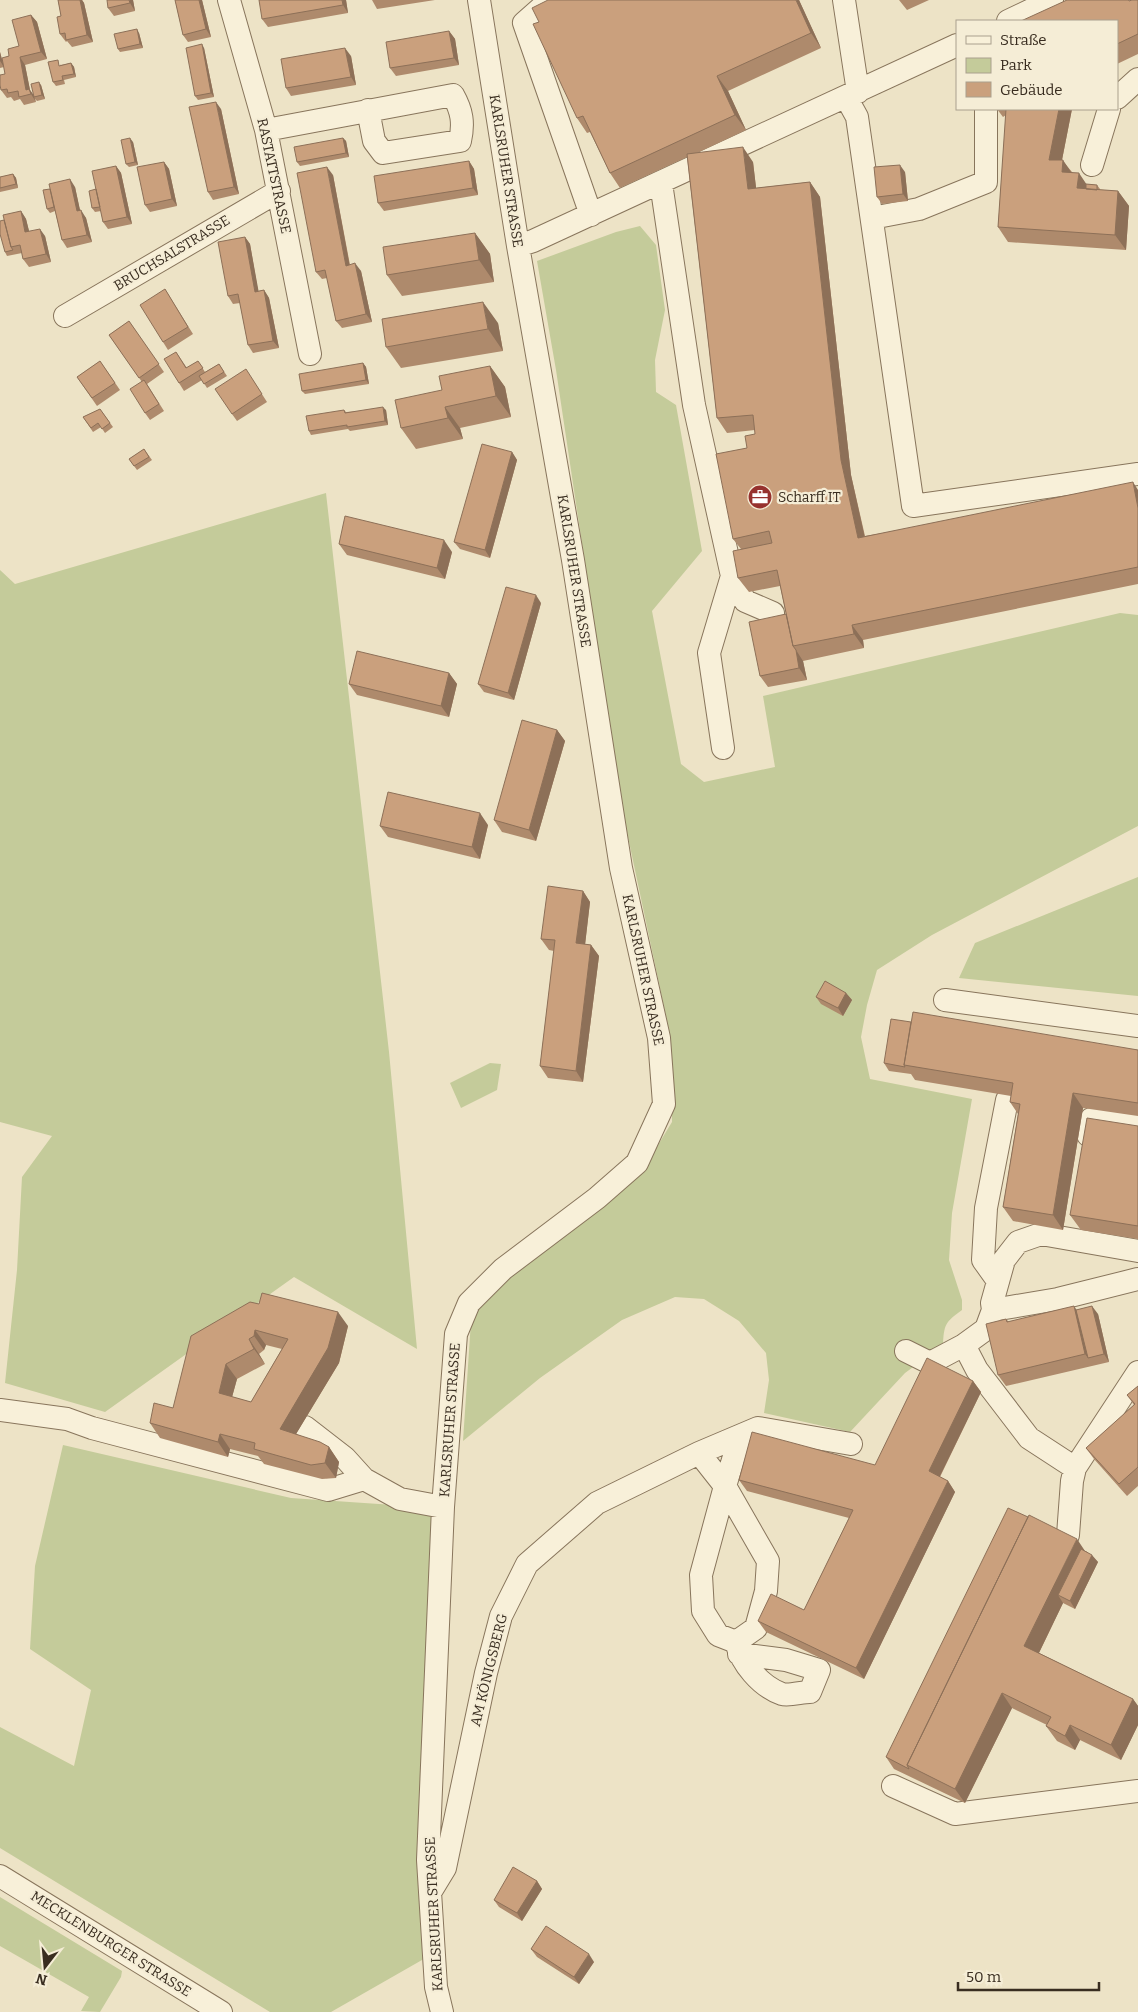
<svg xmlns="http://www.w3.org/2000/svg" width="1138" height="2012" font-family="Bitter,serif">
<style>
.green{fill:#c4cb9a}
.lines{fill:none;stroke-linecap:round;stroke-linejoin:round}
.minor-casing{stroke:#88755c;stroke-width:24}
.minor{stroke:#f8f0d9;stroke-width:22}
.wall{fill:#ae8a6c;fill-rule:evenodd}
.shaded-wall{fill:#8d7058}
.building{fill:#caa07d;stroke:#8d7058;fill-rule:evenodd}
.labels{text-anchor:middle;dominant-baseline:central;stroke-width:4.5;stroke-linejoin:round;paint-order:stroke}
.street-label{font-size:14px;fill:#392d20;stroke:#f5edd6}
.poi-label{font-size:14px;fill:#392d20;stroke:#f5edd6;text-anchor:start}
</style>
<rect width="100%" height="100%" fill="#ede3c6"/>
<path class="green" d="M640 226 656 245 665 310 655 360 656 392 676 405 702 551 652 611 681 764 704 782 775 767 763 696 1120 613 1138 615V826L932 935 877 970 867 1005 861 1037 870 1079 972 1099 952 1213 949 1260 962 1300V1310C945 1322 944 1325 943 1345L905 1373 850 1432 764 1413 769 1380 766 1353 739 1321 704 1299 675 1297 622 1320 540 1378 463 1441 472 1306 641 1173 672 1122 671 1040 621 804 556 370 537 261 616 232Z
M326 493 389 1052 417 1349 294 1277 105 1412 5 1383 17 1270 22 1177 52 1136 0 1122V570L15 584Z
M1138 877V996L959 978 975 943Z
M490 1063 501 1064 497 1090 461 1108 450 1083Z
M63 1445 291 1498 452 1509 437 1862 443 1948 331 2012H270L0 1848V1727L74 1766 91 1690 30 1649 35 1566Z
M0 1897 122 1971 121 1977 100 2012 81 2011 89 1997 0 1946Z"/>
<g class="lines">
<defs>
<path id="minor" d="M229 0 266 130 310 354
M550 0 524 23 591 215
M844 0 858 92
M1008 21 1052 0
M846 97 857 117 913 506 1138 474
M1117 98 1138 79
M266 130 453 95C462 111 464 123 460 141L383 153 374 141 368 110
M1092 165 1109 109
M661 183 694 405 732 576 745 601 773 613
M872 218 919 209 986 182V109
M518 246 533 241 957 45
M65 316 279 191
M723 748 709 653 732 576
M945 1000 1138 1026
M1088 1135 1091 1119 1138 1125
M998 1281 983 1260 986 1208 1007 1100
M993 1310 992 1303 1004 1260 1018 1242 1041 1234 1138 1251
M906 1351 930 1363 964 1345
M0 1410 67 1419 92 1428 328 1490 364 1479
M305 1427 345 1458 364 1479 400 1499 443 1507
M699 1453 725 1486 768 1561 766 1591 756 1628 736 1642 718 1635 703 1611 701 1575 725 1486 740 1437
M1075 1468 1029 1438 977 1370 964 1345 986 1329 993 1310 1058 1299 1138 1279
M1068 1535 1072 1481 1075 1468 1138 1372
M736 1642C742 1664 760 1686 782 1694 789 1696 802 1692 810 1692L819 1670 786 1660 739 1654
M893 1786 955 1814 1138 1791
M0 1876 221 2012
M431 1891 445 1868 486 1673 501 1616 527 1564 597 1503 699 1453 758 1428 851 1444
M442 2012 436 1987 428 1860 443 1507 456 1334 469 1303 503 1269 597 1198 637 1163 664 1104 659 1038 621 868 573 560 518 246 479 0"/>
</defs>
<use href="#minor" class="minor-casing"/>
<use href="#minor" class="minor"/>
</g>
<path class="wall" d="M58 0H82L84 3 93 42 72 47 67 41 66 42 60 34 61 16Z
M133 0 135 11 114 16 108 8Z
M175 0H202L211 37 188 42 183 35Z
M346 0 348 13 268 27 262 19Z
M372 0H435L377 9Z
M799 0 821 48 728 91 746 130 697 153 753 162 756 188 810 182 820 197 851 475 865 536 1138 490V584L863 640 864 648 803 661 807 680 768 687 760 676 786 614 780 586 749 592 738 578 741 549 733 539 747 448 755 434V430L727 433 717 418 687 157 620 188 610 173 590 132 587 133 577 118Z
M899 0H929L907 10Z
M1138 0V54L1117 64V21Z
M31 15 37 22 47 59 25 65 30 90 34 96 41 85 45 99 37 101 35 99 36 102 24 105 20 99 14 101 11 97 7 98 1 90 5 74 4 67 0 68V52L2 60 9 56 19 46Z
M449 31 455 39 459 65 396 76 390 68Z
M139 33 143 48 120 52 118 49Z
M204 48 214 97 198 100 195 96Z
M351 56 356 85 291 96 286 88Z
M71 63 74 67 76 77 64 80 65 84 56 86 53 82 61 64V65Z
M221 109 239 194 213 200 208 192Z
M997 109H1072L1062 160 1072 172 1086 184 1097 185 1100 189V190L1118 191 1129 206 1126 250 1008 242 998 227 1006 115 1003 117Z
M343 138 346 141 349 157 300 166 297 162Z
M133 142 138 165 129 167 126 164Z
M469 161 474 169 478 195 384 211 378 203Z
M164 162 169 169 177 206 150 212 145 205Z
M116 166 121 173 132 224 108 229 103 222 101 211 95 212 92 208 96 189Z
M905 172 908 201 882 204 877 197Z
M13 174 16 178 18 188 0 192V177Z
M333 175 350 265 361 271 372 322 342 328 336 321 327 278 322 279 316 272Z
M75 187 80 211 86 218 92 242 67 248 62 240 55 211 50 213 47 209Z
M21 211 26 219 29 231 45 236 51 262 29 267 23 259 22 253 7 256 5 252 4 220Z
M475 233 490 254 494 282 402 296 387 275Z
M245 237 250 244 258 291 264 290 269 298 279 348 253 353 248 345 240 303 233 304 228 296Z
M165 289 193 334 168 350 163 342Z
M129 321 164 372 147 384 164 411 150 420 145 413 142 382 109 335Z
M498 323 503 351 401 368 386 347Z
M176 352 187 368 198 361 205 372 219 364 227 376 207 388 202 380 184 391 179 383Z
M100 361 120 390 97 406 77 377Z
M363 363 366 367 369 384 305 394 302 391Z
M490 366 505 387 511 417 460 428 463 439 416 449 401 428 442 390Z
M251 377 267 402 237 421 232 414Z
M100 409 113 427 105 433 101 427 93 432 83 417Z
M344 410 346 412 386 410 388 425 350 431 348 429 311 435 309 431Z
M144 449 152 460 137 470 129 459Z
M512 452 517 460 490 558 460 549 454 542Z
M339 544 452 552 445 579 347 555Z
M541 603 514 700 484 692 478 684Z
M449 673 457 684 449 717 357 695 349 684Z
M557 730 565 741 536 841 502 832 494 820Z
M488 825 480 859 388 837 380 826Z
M583 891 590 902 585 944 591 945 599 956 583 1082 548 1078 540 1066 554 951 549 950 541 939Z
M846 993 852 1000 843 1016 821 1004 816 997Z
M911 1022 1138 1050V1116L1083 1108 1063 1230 1013 1221 1003 1207 1018 1114 1010 1102 1011 1096 915 1080 911 1074 889 1071 884 1063Z
M1138 1126V1239L1081 1230 1070 1215Z
M250 1302 348 1326 339 1363 296 1434 329 1447 339 1462 336 1478 322 1479 264 1464 258 1456 230 1449 228 1457 160 1438 150 1423 173 1408ZM266 1345 282 1349 251 1402 232 1397 237 1379 265 1364 259 1354 264 1350Z
M1076 1310 1098 1314 1109 1362 1006 1386 998 1375 1006 1319 1009 1322Z
M973 1381 981 1392 940 1477 948 1481 955 1492 864 1679 766 1632 758 1621 804 1610 849 1518 747 1491 739 1480 875 1465Z
M1138 1386V1486L1127 1496 1094 1459 1086 1448 1134 1405 1127 1395Z
M1086 1551 1098 1562 1075 1609 1063 1603 1039 1653 1133 1699 1138 1706V1725L1121 1760 1080 1740 1075 1750 1057 1741 1046 1726 1047 1725 1012 1708 965 1803 894 1769 886 1757Z
M537 1881 542 1889 522 1921 499 1907 494 1900Z
M531 1949 594 1962 579 1984 537 1957Z"/>
<path class="shaded-wall" d="M80 0H82L84 3 93 42 87 35Z
M129 0H133L135 11 130 3Z
M199 0H202L211 37 206 29Z
M342 0H346L348 13 343 5Z
M796 0H799L821 48 811 33Z
M31 15 37 22 47 59 41 52Z
M137 29 139 33 143 48 140 44Z
M449 31 455 39 459 65 454 58Z
M202 44 204 48 214 97 211 93Z
M345 48 351 56 356 85 351 77Z
M0 52 4 67 0 61Z
M20 57 25 65 30 90 35 97H34L36 102 31 94 26 90Z
M71 63 74 67 76 77 74 74Z
M717 76 728 91 746 130 735 115Z
M39 82 41 85 45 99 42 95Z
M216 102 221 109 239 194 234 187Z
M1059 109H1072L1059 175 1049 160Z
M130 138 133 142 138 165 135 162Z
M343 138 346 141 349 157 346 153Z
M743 147 753 162 758 204 748 189Z
M1063 160 1073 175 1062 172Z
M469 161 474 169 478 195 473 188Z
M164 162 169 169 177 206 172 199Z
M900 165 905 172 908 201 903 194Z
M116 166 121 173 132 224 127 217Z
M327 167 333 175 351 273 346 266Z
M1079 173 1089 188 1085 199 1077 188Z
M13 174 16 178 18 188 16 184Z
M70 179 75 187 82 219 77 211Z
M810 182 820 197 851 475 868 552 858 538 841 460Z
M1118 191 1129 206 1126 250 1115 235Z
M81 210 86 218 92 242 87 235Z
M21 211 26 219 31 239 25 232Z
M40 229 45 236 51 262 46 254Z
M475 233 490 254 494 282 479 260Z
M245 237 250 244 260 299 255 292Z
M355 263 361 271 372 322 366 314Z
M264 290 269 298 279 348 273 341Z
M483 302 498 323 503 351 488 329Z
M363 363 366 367 369 384 366 380Z
M490 366 505 387 511 417 496 396Z
M383 407 386 410 388 425 385 421Z
M445 407 460 428 463 439 448 418Z
M512 452 517 460 490 558 485 550Z
M1133 482 1138 490V508Z
M444 540 452 552 445 579 437 568Z
M536 595 541 603 514 700 508 693Z
M852 625 863 640 864 648 854 634Z
M796 650 803 661 807 680 799 668Z
M449 673 457 684 449 717 441 706Z
M557 730 565 741 536 841 529 830Z
M480 813 488 825 480 859 472 847Z
M583 891 590 902 584 954 576 943Z
M591 945 599 956 583 1082 576 1071Z
M846 993 852 1000 843 1016 838 1008Z
M1073 1093 1083 1108 1063 1230 1053 1215Z
M1074 1306 1082 1318 1088 1358 1085 1354Z
M1092 1306 1098 1314 1109 1362 1104 1354Z
M338 1312 348 1326 339 1363 290 1444 280 1429Z
M255 1330 266 1345 264 1350 254 1336Z
M249 1339 259 1354 265 1364 254 1349Z
M226 1364 237 1379 229 1408 219 1393Z
M973 1381 981 1392 937 1482 929 1471Z
M220 1434 230 1449 228 1457 218 1442Z
M329 1447 339 1462 336 1478 325 1463Z
M948 1481 955 1492 864 1679 856 1668Z
M1077 1539 1087 1554 1058 1595 1063 1603 1035 1661 1024 1646Z
M1092 1555 1098 1562 1075 1609 1070 1601Z
M1002 1693 1012 1708 965 1803 955 1789Z
M1133 1699 1138 1706V1725L1121 1760 1111 1745Z
M1070 1725 1080 1740 1075 1750 1065 1736Z
M537 1881 542 1889 522 1921 517 1913Z
M589 1954 594 1962 579 1984 574 1977Z"/>
<path class="building" d="M58 0H80L87 35 66 40 65 33 60 34 57 17 61 16Z
M107 0H129L130 3 108 8Z
M175 0H199L206 29 183 35Z
M259 0H342L343 5 262 19Z
M548 0H796L811 33 717 76 735 115 610 173 583 116 577 118 533 24 539 22 532 8Z
M1067 0H1129V1L1132 0H1138V34L1117 44V21H1021Z
M31 15 41 52 20 57 26 90 29 89 31 94 19 97 18 91 8 93 7 89 1 90 0 85V75L5 74 2 58 9 56 8 49 19 46 12 20Z
M137 29 140 44 118 49 114 34Z
M449 31 454 58 390 68 386 42Z
M202 44 211 93 195 96 186 48Z
M345 48 351 77 286 88 281 59Z
M58 60 59 66 71 63 74 74 62 76 63 80 53 82 48 62Z
M39 82 42 95 34 97 31 84Z
M216 102 234 187 208 192 189 107Z
M1006 109H1059L1049 160H1063L1062 172 1079 173 1077 188 1118 191 1115 235 998 227Z
M130 138 135 162 126 164 121 140Z
M343 138 346 153 297 162 294 147Z
M743 147 748 189 810 182 841 460 858 538 1133 482 1138 508V567L852 625 854 634 793 646 777 570 738 578 733 551 772 543 769 531 733 539 716 454 747 448 745 436 755 434 753 415 717 418 687 154Z
M469 161 473 188 378 203 374 176Z
M164 162 172 199 145 205 137 167Z
M900 165 903 194 877 197 874 167Z
M116 166 127 217 103 222 92 171Z
M327 167 346 266 355 263 366 314 336 321 325 270 316 272 297 173Z
M13 174 16 184 0 188V177Z
M70 179 77 211 81 210 87 235 62 240 49 184Z
M1086 184 1097 185V190L1086 189Z
M50 189 54 207 47 209 43 190Z
M96 189 100 207 92 208 89 191Z
M21 211 25 232 40 229 46 254 23 259 20 245 11 247 3 215Z
M4 220 11 247 13 250 5 252 0 234V221Z
M475 233 479 260 387 275 383 247Z
M245 237 255 292 264 290 273 341 248 345 238 294 228 296 218 242Z
M165 289 188 327 163 342 140 305Z
M483 302 488 329 386 347 382 319Z
M129 321 159 364 139 378 109 335Z
M176 352 186 368 198 361 203 368 179 383 164 359Z
M100 361 115 383 92 398 77 377Z
M363 363 366 380 302 391 299 374Z
M219 364 224 372 204 384 199 376Z
M490 366 496 396 445 407 448 418 401 428 395 400 442 390 439 376Z
M246 369 262 394 232 414 215 389Z
M144 380 159 404 145 413 130 389Z
M383 407 385 421 347 427V425L309 431 306 416 344 410 345 413Z
M100 409 110 423 102 429 98 423 91 428 83 417Z
M482 444 512 452 485 550 454 542Z
M144 449 149 457 134 466 129 459Z
M345 516 444 540 437 568 339 544Z
M506 587 536 595 508 693 478 684Z
M786 614 793 646 796 650 799 668 760 676 749 622Z
M357 651 449 673 441 706 349 684Z
M522 720 557 730 529 830 494 820Z
M388 792 480 813 472 847 380 826Z
M548 886 583 891 576 943 591 945 576 1071 540 1066 555 940 541 939Z
M825 981 846 993 838 1008 816 997Z
M913 1012 1138 1050V1103L1073 1093 1053 1215 1003 1207 1020 1104 1010 1102 1013 1083 904 1065Z
M891 1019 911 1022 904 1065 905 1067 884 1063Z
M1087 1118 1138 1126V1226L1070 1215Z
M262 1293 338 1312 328 1348 280 1429 320 1442 329 1447 325 1463 311 1465 254 1449 255 1443 220 1434 218 1442 150 1423 154 1403 173 1408 191 1336 250 1302 259 1304ZM255 1330 288 1339 251 1402 219 1393 226 1364 254 1349 249 1339 254 1336Z
M1074 1306 1085 1354 998 1375 986 1324 1006 1319 1007 1322Z
M1092 1306 1104 1354 1088 1358 1076 1310Z
M927 1358 973 1381 929 1471 948 1481 856 1668 758 1621 771 1594 804 1610 853 1510 739 1480 752 1432 875 1465Z
M1138 1386V1467L1119 1484 1086 1448 1135 1404 1127 1395Z
M1008 1508 1028 1517 907 1765 909 1769 886 1757Z
M1029 1515 1077 1539 1024 1646 1133 1699 1111 1745 1070 1725 1065 1736 1046 1726 1051 1717 1002 1693 955 1789 907 1765Z
M1081 1549 1092 1555 1070 1601 1058 1595Z
M513 1867 537 1881 517 1913 494 1900Z
M546 1926 589 1954 574 1977 531 1949Z"/>
<defs>
<symbol id="office-disc" viewBox="-11 -11 22 22"><circle r="9.5" fill="#96312e" stroke="#f5edd6"/><path d="M-6-3h4V-5.5h4V-3h4V5H-6ZM-1-4.5V-3h2v-1.5ZM-6 0V1H6V0Z" fill="#fff"/></symbol>
</defs>
<g fill-rule="evenodd">
<use href="#office-disc" x="746" y="483" width="28" height="28"/>
</g>
<g class="labels">
<g class="street-label">
<text transform="translate(506 171) rotate(81)">KARLSRUHER STRASSE</text>
<text transform="translate(274 176) rotate(78)">RASTATTSTRASSE</text>
<text transform="translate(172 253) rotate(-31)">BRUCHSALSTRASSE</text>
<text transform="translate(574 571) rotate(81)">KARLSRUHER STRASSE</text>
<text transform="translate(643 970) rotate(78)">KARLSRUHER STRASSE</text>
<text transform="translate(450 1420) rotate(-86)">KARLSRUHER STRASSE</text>
<text transform="translate(489 1670) rotate(-76)">AM KÖNIGSBERG</text>
<text transform="translate(434 1914) rotate(-93)">KARLSRUHER STRASSE</text>
<text transform="translate(111 1944) rotate(32)">MECKLENBURGER STRASSE</text>
</g>
<g class="poi-label">
<text x="778" y="497">Scharff IT</text>
</g>
</g>
<rect x="956" y="20" width="162" height="90" fill="#f5edd6" stroke="#aaa08d"/>
<rect x="966" y="36" width="25" height="8" fill="#f8f0d9" stroke="#aaa08d"/>
<text x="1000" y="45" font-size="15" fill="#392d20">Straße</text>
<rect x="966" y="58" width="25" height="15" fill="#c4cb9a" stroke="#aaa08d"/>
<text x="1000" y="70" font-size="15" fill="#392d20">Park</text>
<rect x="966" y="82" width="25" height="15" fill="#caa07d" stroke="#aaa08d"/>
<text x="1000" y="95" font-size="15" fill="#392d20">Gebäude</text>
<g transform="translate(45 1967) rotate(196)" stroke="#f5edd6" stroke-width="4" paint-order="stroke">
<path d="M0-4L9 19L0 12L-9 19Z" fill="#392d20"/>
<text y="-8" font-size="14" font-weight="bold" text-anchor="middle" fill="#392d20">N</text>
</g>
<path d="M958 1982v8h141v-8" fill="none" stroke="#392d20" stroke-width="2.5"/>
<text x="966" y="1982" font-size="15" fill="#392d20" stroke="#f5edd6" stroke-width="4" paint-order="stroke">50 m</text>
</svg>
